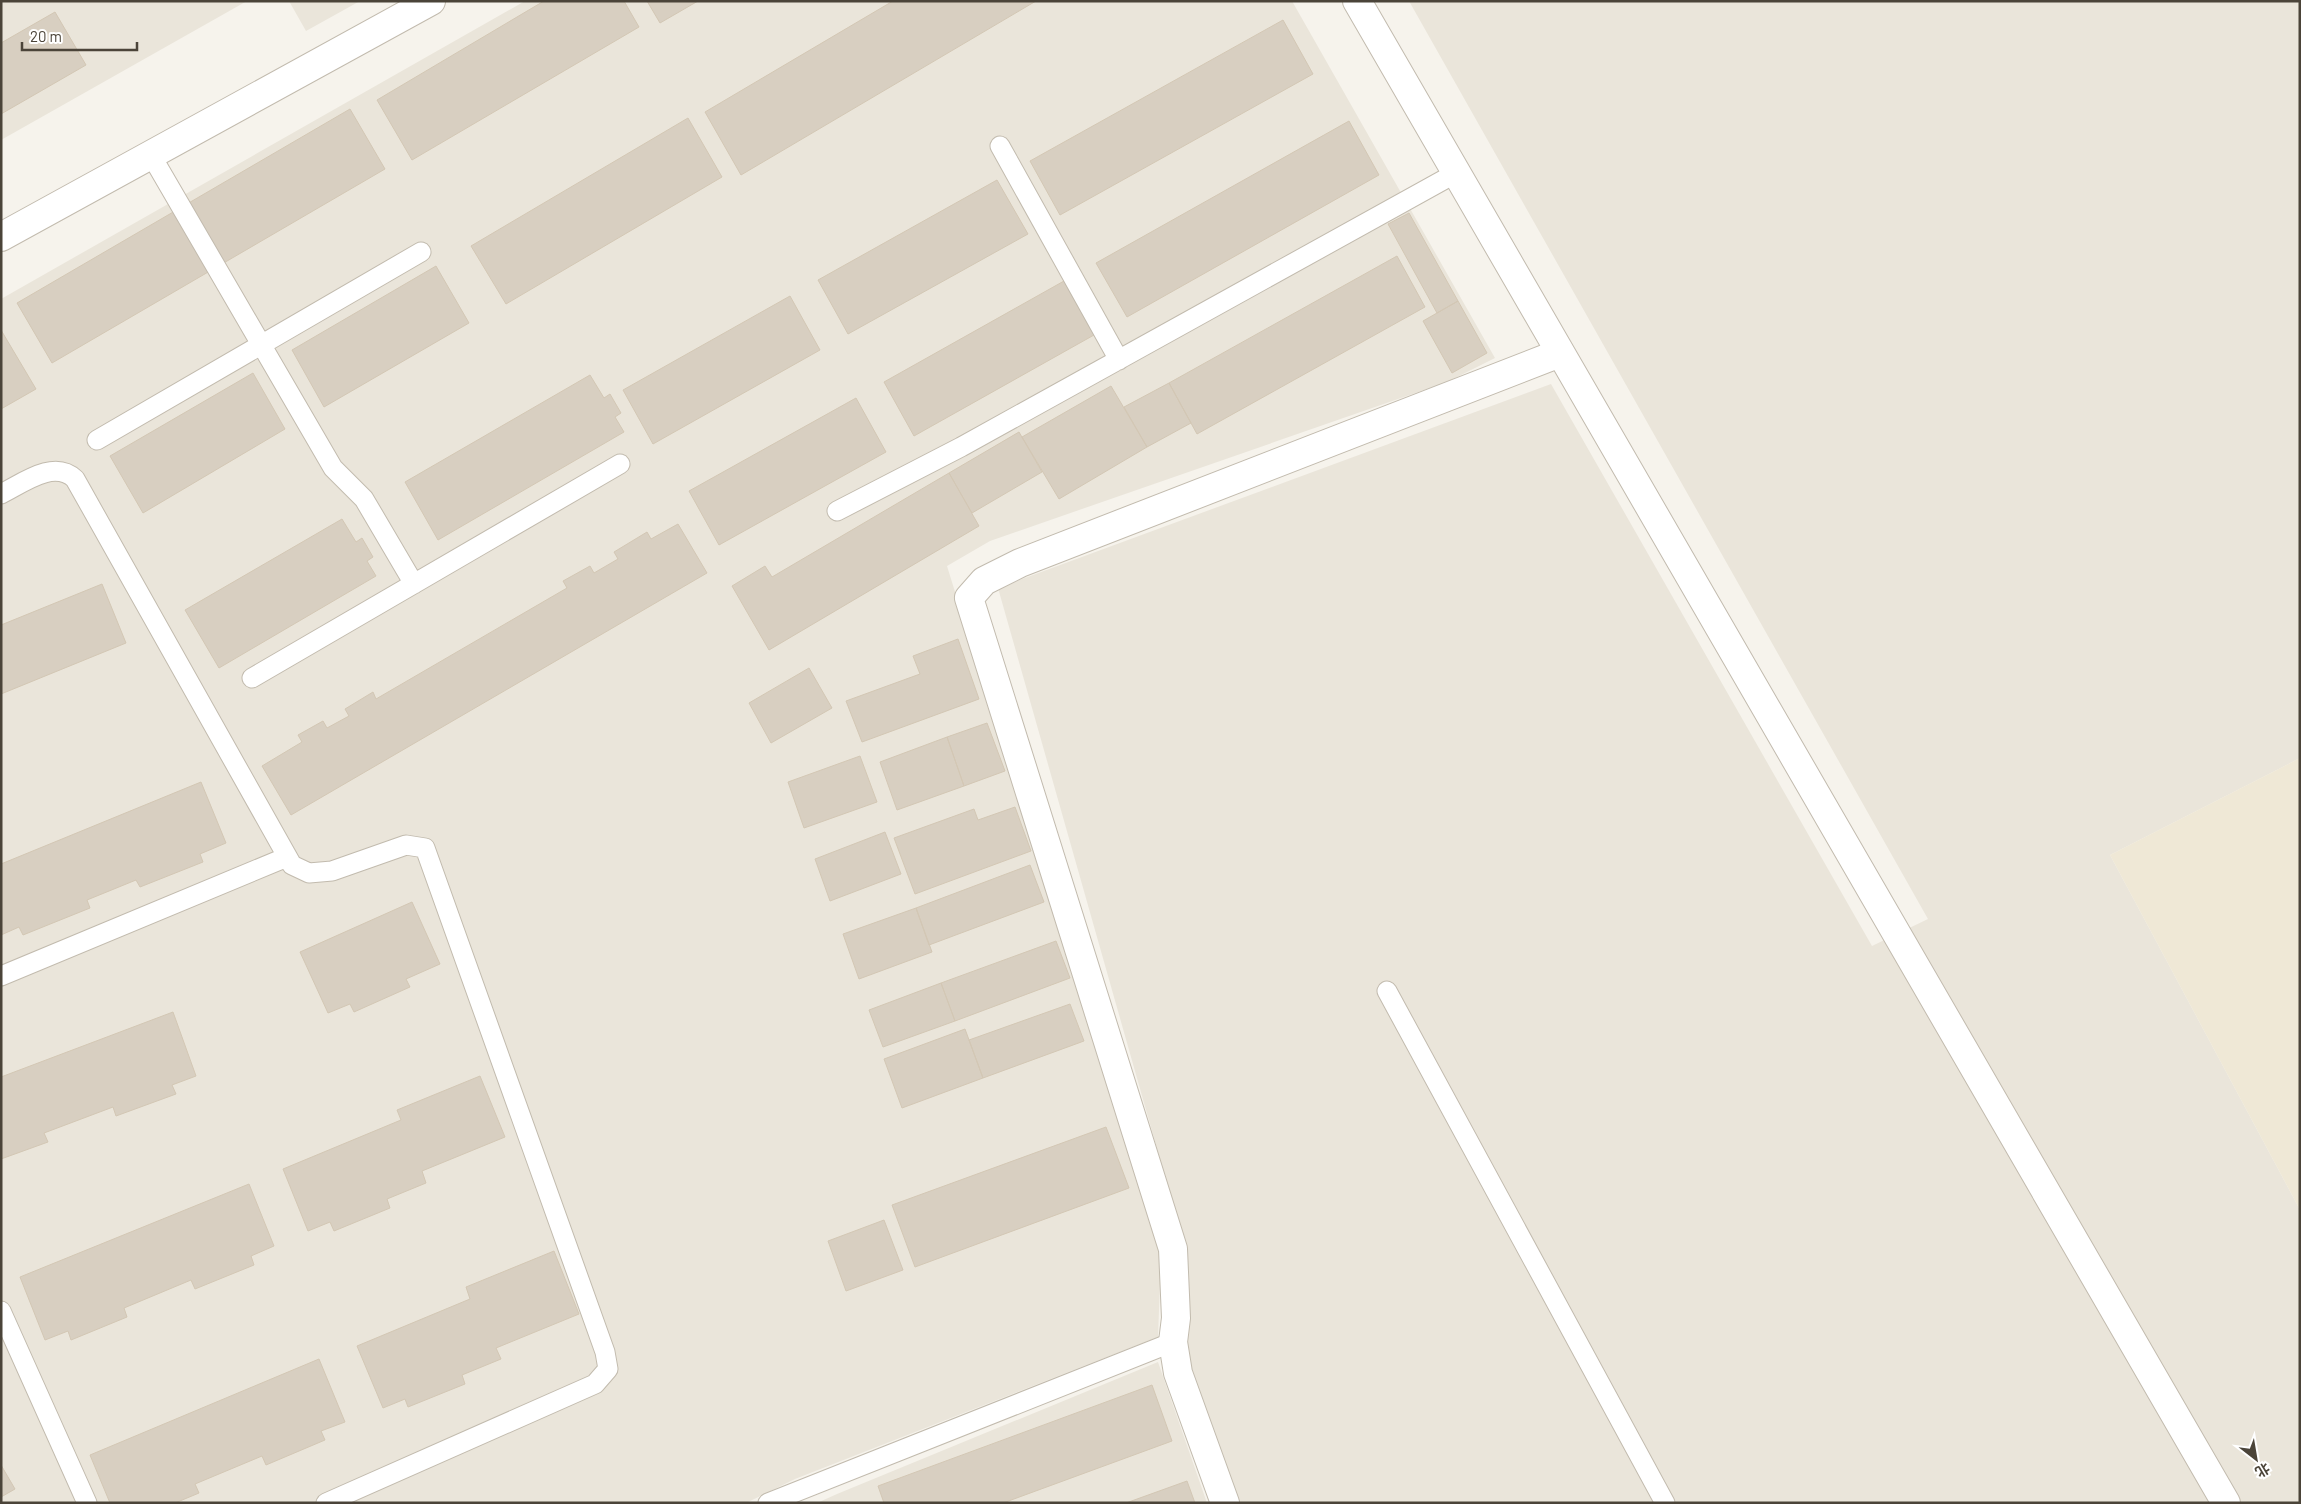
<svg xmlns="http://www.w3.org/2000/svg" width="2301" height="1504" font-family="Barlow,'Noto Sans SC',sans-serif">
<style>
.residential{fill:#eae5da}
.education{fill:#efe8d6}
.building{fill:#d8cfc1;stroke:#d3c7b4}
.lines{fill:none;stroke-linecap:round;stroke-linejoin:round}
.service-casing{stroke:#c2bbae;stroke-width:21}
.minor-casing{stroke:#c2bbae;stroke-width:30}
.service{stroke:#fff;stroke-width:19}
.minor{stroke:#fff;stroke-width:28}
</style>
<rect width="100%" height="100%" fill="#f6f3ec"/>
<path class="residential" d="M1 1H247L1 140Z
M289 1H360L306 31Z
M525 1H1292L1495 358 1447 382 990 541 947 566 1161 1257 1158 1337 795 1479 746 1503H1V299Z
M1409 1H2300V758L2110 855 2300 1210V1503H1237L1189 1366 1186 1332 1188 1258 998 588 1551 384 1872 946 1928 919Z
M1158 1362 1207 1503H817L837 1494Z"/>
<path class="education" d="M2300 758V1210L2110 855Z"/>
<path class="building" d="M544 1H624L639 27 412 160 377 100Z
M647 1H698L660 23Z
M893 1H1036L741 175 705 112Z
M55 12 86 65 1 114V43Z
M1283 20 1313 74 1060 215 1030 161Z
M350 109 385 169 52 363 17 303Z
M688 118 722 177 506 304 471 246Z
M1349 121 1379 175 1127 317 1096 263Z
M997 180 1028 234 848 334 818 280Z
M1409 213 1458 301 1437 313 1388 224Z
M1397 256 1425 307 1197 434 1169 383Z
M436 266 469 323 324 407 292 350Z
M1064 281 1094 335 914 436 884 382Z
M790 296 820 350 653 444 623 390Z
M1458 301 1487 353 1452 373 1423 321Z
M1 330 36 389 1 409Z
M253 373 285 429 143 513 110 456Z
M590 375 604 398 610 394 621 413 615 417 624 432 438 540 405 482Z
M1169 383 1191 423 1147 447 1124 407Z
M1111 386 1147 447 1059 499 1022 437Z
M856 398 886 452 719 545 689 491Z
M1019 432 1042 472 972 513 949 473Z
M949 473 979 526 769 650 732 586 765 566 772 577Z
M342 519 356 542 362 538 373 557 367 561 376 576 219 668 185 610Z
M678 524 707 573 291 815 262 766 302 742 298 735 323 721 327 728 349 716 345 709 373 692 376 699 567 588 563 581 590 566 594 573 618 559 614 552 647 532 651 539Z
M102 584 126 643 1 694V625Z
M958 639 979 699 862 742 846 701 920 674 913 656Z
M809 668 832 708 771 743 749 703Z
M987 723 1005 771 964 786 947 737Z
M947 737 964 786 897 810 880 762Z
M860 756 877 802 804 828 788 782Z
M201 782 226 843 200 854 203 862 140 887 136 880 87 900 90 908 23 935 19 927 1 935V864Z
M1015 807 1031 851 915 894 894 838 974 809 978 820Z
M885 832 901 874 830 901 815 859Z
M1030 865 1044 902 929 945 916 908Z
M412 902 440 964 406 979 410 987 354 1012 350 1004 328 1013 300 952Z
M916 908 932 952 859 979 843 934Z
M1056 941 1070 978 955 1021 941 983Z
M941 983 955 1021 883 1047 869 1010Z
M1070 1004 1084 1041 983 1078 969 1040Z
M173 1012 196 1076 172 1085 176 1094 116 1116 113 1107 44 1133 48 1142 1 1159V1077Z
M965 1029 983 1078 902 1108 884 1059Z
M480 1076 505 1137 422 1171 426 1183 387 1199 390 1208 334 1231 330 1222 308 1231 283 1169 401 1120 397 1110Z
M1106 1127 1129 1188 915 1267 892 1205Z
M249 1184 274 1246 251 1256 254 1265 195 1289 191 1280 124 1308 127 1317 71 1340 68 1331 45 1340 20 1277Z
M884 1220 903 1270 846 1291 828 1241Z
M554 1251 579 1314 496 1348 501 1359 462 1375 465 1384 408 1407 405 1399 383 1408 357 1346 470 1299 466 1287Z
M319 1359 345 1422 321 1431 325 1440 266 1465 262 1456 195 1484 199 1493 175 1503H110L90 1455Z
M1152 1385 1172 1441 1003 1503H884L878 1486Z
M1 1465 15 1489 1 1497Z
M1187 1481 1195 1503H1126Z"/>
<g class="lines">
<defs>
<path id="service" d="M1000 146 1119 360
M151 155 333 468 364 499 414 584
M97 440 421 252
M1 494C23 483 54 459 75 479L292 865 309 873 332 871 406 845 425 848 605 1352 608 1369 595 1384 326 1503
M837 511 961 447 1456 173
M252 678 620 464
M1 976 287 857
M1387 991 1665 1503
M1 1311 87 1503
M768 1503 1173 1342"/>
<path id="minor" d="M1357 1 2226 1503
M1 237 431 1
M1225 1503 1178 1373 1173 1342 1176 1318 1173 1249 969 598 984 581 1020 563 1560 353"/>
</defs>
<use href="#service" class="service-casing"/>
<use href="#minor" class="minor-casing"/>
<use href="#service" class="service"/>
<use href="#minor" class="minor"/>
</g>
<rect width="2301" height="1504" fill="none" stroke="#4b4439" stroke-width="5"/>
<g transform="translate(2256 1459) rotate(149)" stroke="#ffffff" stroke-width="4" paint-order="stroke">
<path d="M0-4L9 19L0 12L-9 19Z" fill="#4b4439"/>
<text y="-8" font-size="14" font-weight="bold" text-anchor="middle" fill="#4b4439">北</text>
</g>
<path d="M22 42v8h115v-8" fill="none" stroke="#4b4439" stroke-width="2.5"/>
<text x="30" y="42" font-size="15" fill="#4b4439" stroke="#ffffff" stroke-width="4" paint-order="stroke">20 m</text>
</svg>
